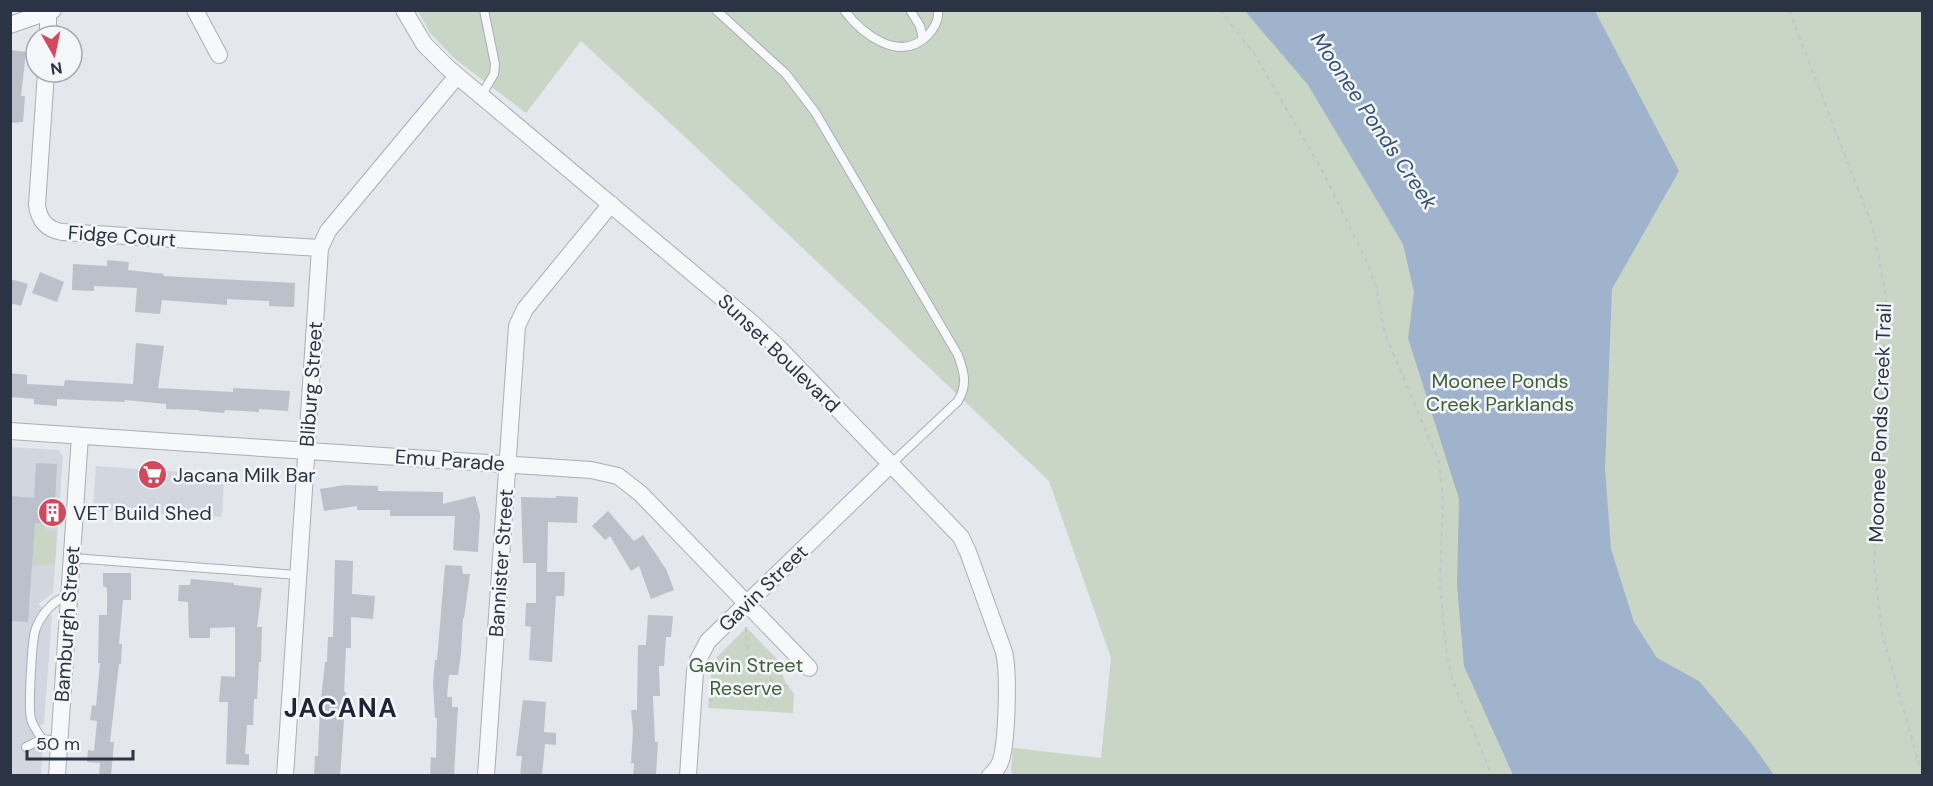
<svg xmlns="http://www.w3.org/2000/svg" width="1933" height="786" font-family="'DM Sans',sans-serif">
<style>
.built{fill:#d2d6de}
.green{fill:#c9d6c5}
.water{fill:#9fb4cc}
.building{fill:#bbc0ca}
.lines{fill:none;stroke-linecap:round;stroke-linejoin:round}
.lane-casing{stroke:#a9aeb7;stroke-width:10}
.street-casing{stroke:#a9aeb7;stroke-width:18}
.path{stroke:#c2c5cb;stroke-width:2;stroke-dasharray:4.5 4.5;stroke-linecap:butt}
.lane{stroke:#f7f8fa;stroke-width:8}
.street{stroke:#f7f8fa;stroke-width:16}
.labels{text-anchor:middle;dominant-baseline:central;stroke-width:5;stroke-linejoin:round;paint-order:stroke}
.street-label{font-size:20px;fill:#2b3445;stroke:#f4f6f9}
.park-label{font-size:20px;fill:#3f6138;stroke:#f4f6f9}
.poi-label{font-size:20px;fill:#2b3445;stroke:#f4f6f9;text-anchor:start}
.water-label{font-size:21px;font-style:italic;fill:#34527a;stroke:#f4f6f9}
.district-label{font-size:26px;font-weight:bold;letter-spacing:1.5px;fill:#1d2536;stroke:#f4f6f9}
</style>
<rect width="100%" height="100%" fill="#e4e7ec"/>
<path class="built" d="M10 447 58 450 63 456 53 593 38 604 52 616 44 723 32 732 43 746 41 775H11Z
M96 466 224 475 222 517 93 510Z"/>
<path class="green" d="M418 11H1922V775H1014L1011 771 1013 748 1101 758 1111 658 1049 481 684 136 581 41 526 113 455 59 430 33Z
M35 522 45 523V530L57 531 55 563 32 566Z
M748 629 777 659 785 682 794 694 793 713 708 708 711 675 717 657 744 630Z"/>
<path class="water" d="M1245 11H1595L1679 171 1612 289 1605 468 1611 549 1634 622 1657 658 1699 681 1752 744 1774 775H1513L1464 666 1457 585 1459 499 1408 338 1414 292 1403 244 1308 85Z"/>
<path class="building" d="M10 50 26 52 21 96H25L23 122 10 123Z
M107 260 129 262 128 270 164 274 163 276 295 283 294 307 269 306V301L227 299V305L162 300 160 314 135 312 137 288 94 286V291L72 290 73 264 107 266Z
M40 272 64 282 57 302 32 293Z
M10 279 28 284 21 306 10 303Z
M136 343 164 346 158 388 233 392V388L290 391 288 411 259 409V412L225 410 224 413 199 411V410L166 409V404L125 400V402L57 399V406L34 404V399L10 397V373L27 375V384L64 386 65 380 133 384Z
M36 463 57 464 55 503H60L58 524 35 523 28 622 10 621V496L34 498Z
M345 485 378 486V491L443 492V504L475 496 480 515 478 552 453 550 455 516H390V510H357V506L324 511 320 489Z
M556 496 578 497 577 523 548 522 547 572H565L564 596H556L552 662 529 660 531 627 525 626 526 603H536V563H523L521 497 556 498Z
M608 511 634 541 643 535 666 569 674 590 651 599 639 566 631 571 610 536 605 540 592 526Z
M335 560 353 561 352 594 375 596 373 619 351 617V648H346L344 692H346L340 776H314L315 756H318L320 709 325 662H327L328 637H333Z
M445 565 462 566 463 574H470L464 618H463L461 653 458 675H449L447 697H452V707H458L454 776H430L431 757 436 758 437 718H435L433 683 435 660H437Z
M103 573H131V600H123L119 644H122L121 664H119L110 742H114L111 776H99L100 763 87 762 88 750 94 751 97 721 90 720 92 705 96 706 100 663H98L99 615H107V588L103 586Z
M191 579 234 583V585L262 588 257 627H262L261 662H259L257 699H254L253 725H247L245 754H249V765L226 764 228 702H219L221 676 235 677V627L210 628V638H189L188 602 178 601 179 585H190Z
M648 615 673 616 671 637H666L664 666H659L660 696H653L655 742H658L656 776H633L634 763H631L633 730 631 710H637L638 645H646Z
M523 700 546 702 544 732 556 733V745L545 744 542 776H520L522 756H516Z"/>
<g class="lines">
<defs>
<path id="lane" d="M716 10 786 74 815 112 958 355C964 372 968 384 958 401L891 464
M844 10C862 34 899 63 927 36 934 29 939 20 938 10
M910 10 920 26 923 39
M481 96 494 74 495 64 484 10
M72 558 298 575
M42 739C38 733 33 726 31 719 28 707 32 643 35 631 40 616 53 599 69 596
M26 747 42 739 59 741"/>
<path id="street" d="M195 10 219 55
M404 10 424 44 448 68 752 323 778 347 961 537 968 552 1004 652C1009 672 1007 740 1001 760 999 767 995 771 990 776
M10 25 53 10
M48 36V12
M46 72 37 205C39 220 46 229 62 232L320 248
M10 431 591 470 618 476 641 494 809 668
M57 776 80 436
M285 776 320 248 328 231 457 76
M486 776 517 326 525 309 611 204
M688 776 695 671 698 660 708 641 891 464"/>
</defs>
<use href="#lane" class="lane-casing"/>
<use href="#street" class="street-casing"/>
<path class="path" d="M1220 10 1255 55 1322 170 1366 260 1376 286 1385 334 1439 462 1443 500 1440 585 1447 656 1452 679 1492 776
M1789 10 1873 228 1886 297 1874 564 1882 633 1922 774
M746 627 748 662 765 671 776 686H788
M709 701 723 691"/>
<use href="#lane" class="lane"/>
<use href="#street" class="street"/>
</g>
<defs>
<symbol id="supermarket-disc" viewBox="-11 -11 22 22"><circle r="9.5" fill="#d1495b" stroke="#f4f6f9"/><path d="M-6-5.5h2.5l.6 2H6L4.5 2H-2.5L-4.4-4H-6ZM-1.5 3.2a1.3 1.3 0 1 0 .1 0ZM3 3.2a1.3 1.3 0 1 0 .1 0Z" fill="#fff"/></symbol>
<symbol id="building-disc" viewBox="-11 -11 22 22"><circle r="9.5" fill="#d1495b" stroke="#f4f6f9"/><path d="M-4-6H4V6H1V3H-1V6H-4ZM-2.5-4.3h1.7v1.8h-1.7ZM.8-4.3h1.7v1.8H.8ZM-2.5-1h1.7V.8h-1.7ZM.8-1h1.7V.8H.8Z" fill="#fff"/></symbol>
</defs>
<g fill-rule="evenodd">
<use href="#supermarket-disc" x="136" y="458" width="33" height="33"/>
<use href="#building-disc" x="36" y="496" width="33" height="33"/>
</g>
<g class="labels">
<g class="street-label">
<text transform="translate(122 236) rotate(4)">Fidge Court</text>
<text transform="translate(779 353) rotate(44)">Sunset Boulevard</text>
<text transform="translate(311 384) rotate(-86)">Bliburg Street</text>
<text transform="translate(1880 423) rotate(-88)">Moonee Ponds Creek Trail</text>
<text transform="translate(450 460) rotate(4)">Emu Parade</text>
<text transform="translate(501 563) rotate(-86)">Bannister Street</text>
<text transform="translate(763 588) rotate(-44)">Gavin Street</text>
<text transform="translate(67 624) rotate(-86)">Bamburgh Street</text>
</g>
<g class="park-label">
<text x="1500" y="381">Moonee Ponds<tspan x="1500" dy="23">Creek Parklands</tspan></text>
<text x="746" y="665">Gavin Street<tspan x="746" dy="23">Reserve</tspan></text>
</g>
<g class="poi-label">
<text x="173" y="475">Jacana Milk Bar</text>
<text x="73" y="513">VET Build Shed</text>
</g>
<g class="water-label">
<text transform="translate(1374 121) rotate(56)">Moonee Ponds Creek</text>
</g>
<g class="district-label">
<text x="341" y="708">JACANA</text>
</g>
</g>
<rect width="1933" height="786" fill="none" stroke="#2b3445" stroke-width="24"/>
<g transform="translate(54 54) rotate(171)"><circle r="28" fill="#f4f6f9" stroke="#a4a8b1" stroke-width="1.5"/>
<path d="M0-4.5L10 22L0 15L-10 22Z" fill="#d1495b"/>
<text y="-9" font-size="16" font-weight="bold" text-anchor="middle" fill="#2b3445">N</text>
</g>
<path d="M27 750v9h106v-9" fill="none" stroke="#2b3445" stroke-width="3"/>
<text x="36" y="750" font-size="18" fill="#2b3445" stroke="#f4f6f9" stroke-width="4.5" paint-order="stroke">50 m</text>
</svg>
